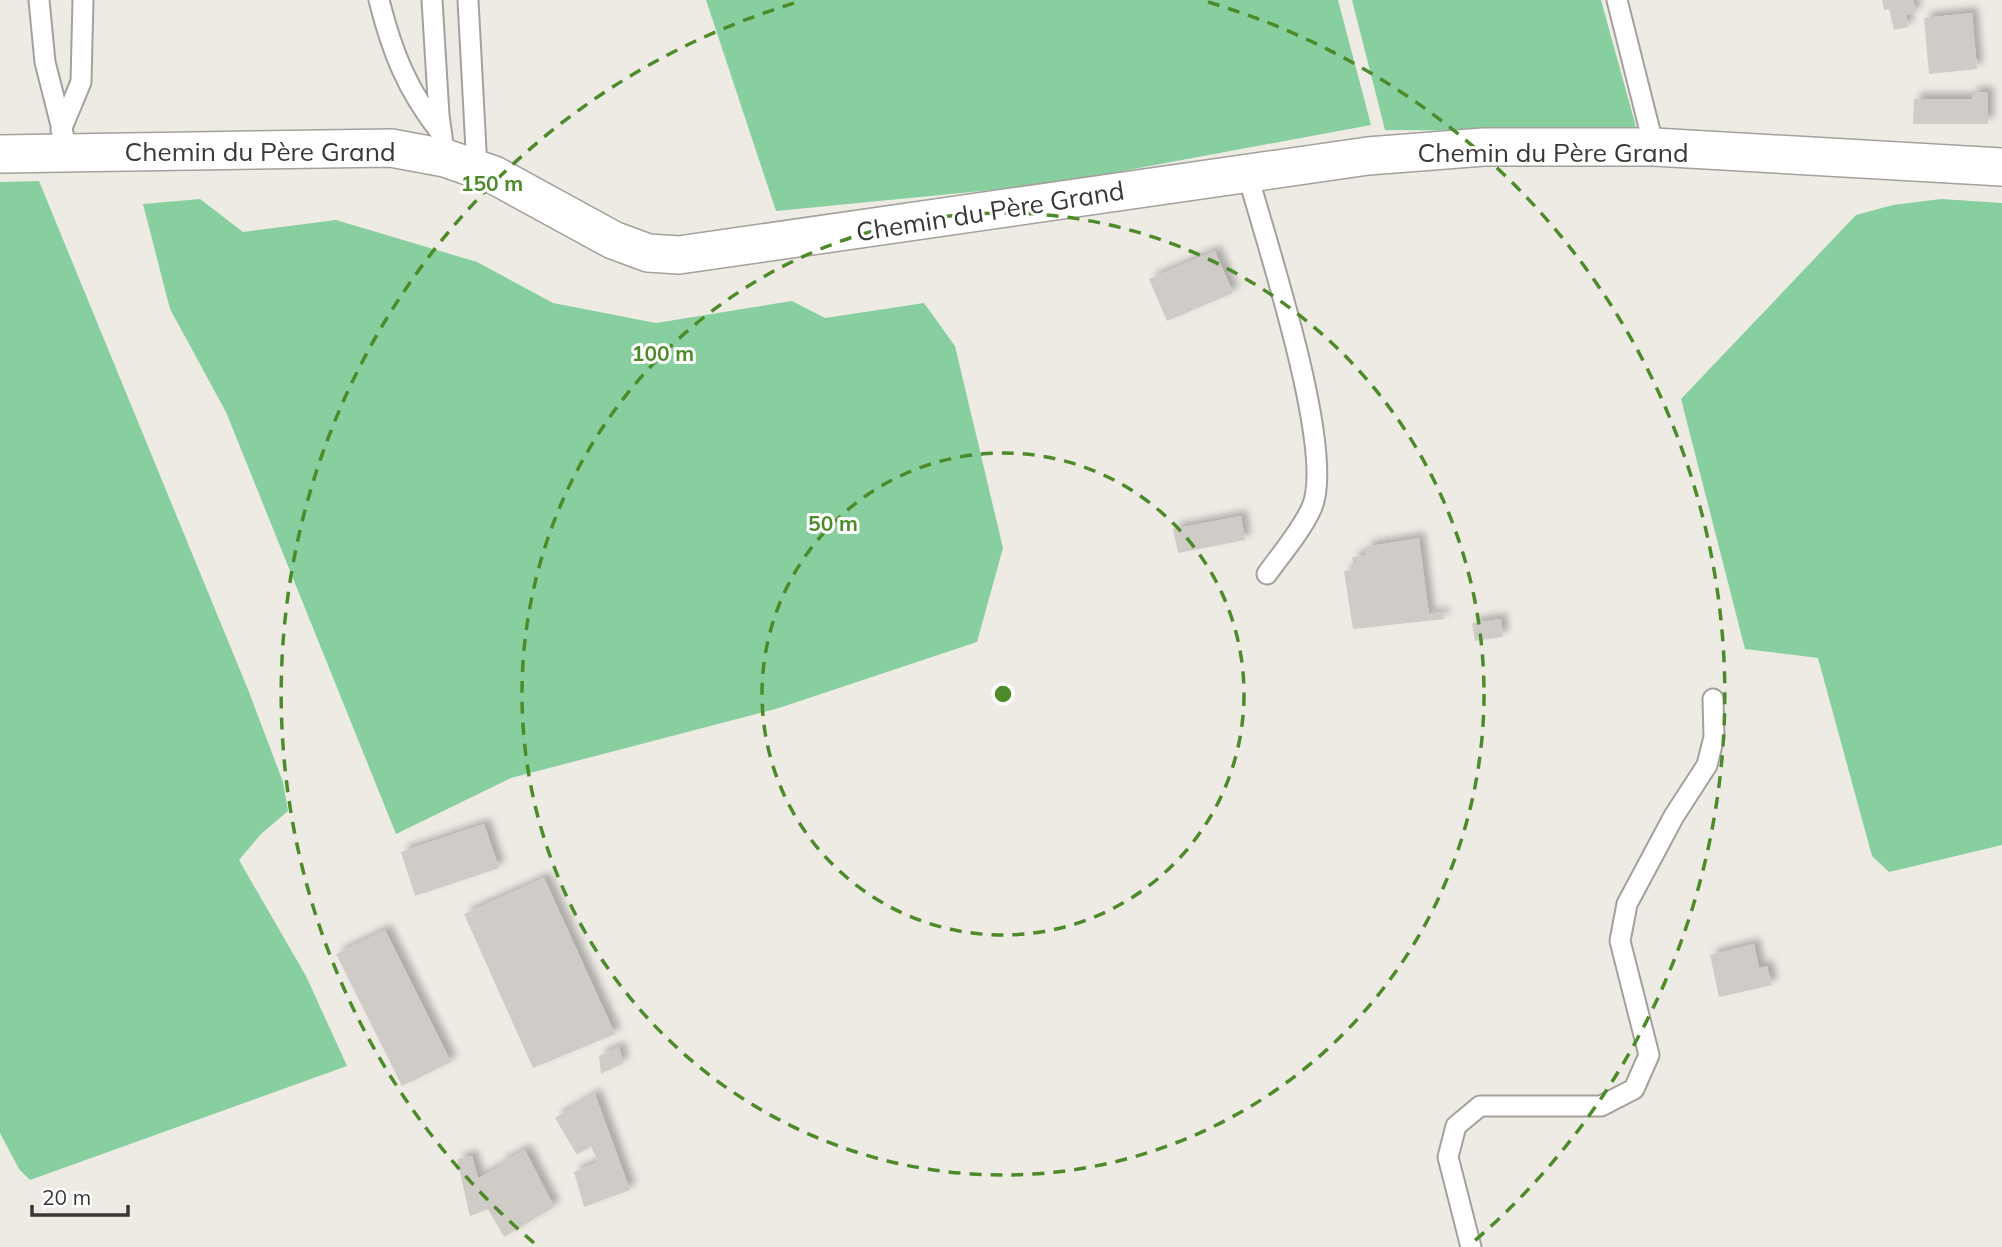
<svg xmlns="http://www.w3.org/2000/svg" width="2002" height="1247" font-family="Mulish,sans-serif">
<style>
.green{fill:#88cf9f}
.building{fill:#cfccc7;filter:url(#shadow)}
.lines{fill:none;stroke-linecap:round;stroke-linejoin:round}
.service-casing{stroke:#a4a19c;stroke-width:23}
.minor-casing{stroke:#a4a19c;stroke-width:40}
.service{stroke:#fff;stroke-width:19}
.minor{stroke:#fff;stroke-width:37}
.ring{fill:none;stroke:#4d8b2a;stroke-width:3.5;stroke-dasharray:12 9}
.labels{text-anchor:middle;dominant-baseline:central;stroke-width:6;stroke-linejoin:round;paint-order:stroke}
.street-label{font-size:26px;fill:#393836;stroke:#fff}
.centre{fill:#4d8b2a;stroke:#fff;stroke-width:3.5}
.ring-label{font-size:21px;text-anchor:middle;font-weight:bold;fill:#4d8b2a;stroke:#fff;stroke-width:6;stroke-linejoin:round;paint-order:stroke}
</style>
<defs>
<filter id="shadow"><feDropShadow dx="6" dy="-6" stdDeviation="3.5" flood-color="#0004"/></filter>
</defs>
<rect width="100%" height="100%" fill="#eeebe5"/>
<path class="green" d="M706 0H1338L1371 125 1053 184 776 211Z
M1352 0H1601L1636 127 1598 131 1385 130Z
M39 181 249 692 283 782 288 811 261 834 239 860 306 976 347 1066 30 1180 19 1169 0 1133V182Z
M200 199 243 232 336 220 477 262 553 303 656 323 792 301 825 318 924 303 955 346 1003 548 977 642 779 708 511 778 396 834 226 412 170 309 143 204Z
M1941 199 2002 203V845L1889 872 1872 856 1818 658 1745 649 1681 399 1856 215 1893 205Z"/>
<path class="building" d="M1882 0H1913L1916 13 1906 15 1908 27 1894 30 1889 9 1884 10Z
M1972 13 1977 69 1929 74 1924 18Z
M1972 92 1988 93V124H1913L1914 99H1972Z
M1215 251 1233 293 1167 321 1149 279Z
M1241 516 1245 540 1178 553 1173 529Z
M1419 538 1429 615 1443 613 1444 619 1353 629 1344 571 1354 569 1352 557 1366 555 1365 547Z
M1501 619 1503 637 1475 641 1472 623Z
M484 824 499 868 415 896 401 852Z
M544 878 615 1034 533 1068 464 914Z
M385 930 451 1062 402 1086 336 954Z
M1754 944 1759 968 1767 966 1772 985 1719 997 1710 955Z
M619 1047 623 1063 601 1074 599 1056Z
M595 1094 630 1190 584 1207 574 1172 598 1162 591 1146 577 1155 555 1118Z
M525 1150 554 1207 504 1237 488 1209 470 1216 457 1159 472 1156 478 1178 501 1166 499 1163Z"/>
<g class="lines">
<defs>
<path id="service" d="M39 0 45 62 68 153
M379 0C392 52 407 90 441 133
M432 0 439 115 445 158
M468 0 477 169
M1617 0 1654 147
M61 130 81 82 83 0
M1247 172C1265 239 1336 450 1312 507 1302 530 1282 553 1267 574
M1471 1247 1448 1157 1456 1126 1480 1106H1601L1634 1089 1649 1055 1620 941 1627 904 1674 816 1707 765 1714 737 1713 699"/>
<path id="minor" d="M0 154 391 148 445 158 494 175 613 240 648 253 679 255 1368 156 1484 147H1654L2002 167"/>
</defs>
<use href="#service" class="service-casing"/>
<use href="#minor" class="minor-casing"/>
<use href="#service" class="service"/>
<use href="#minor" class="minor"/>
</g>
<g class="ring">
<circle cx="1003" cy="694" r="241"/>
<circle cx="1003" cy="694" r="481"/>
<path d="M534 1243A722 722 0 0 1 798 2M1208 2A722 722 0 0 1 1472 1243"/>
</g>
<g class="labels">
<g class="street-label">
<text x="260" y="151">Chemin du Père Grand</text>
<text x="1553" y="152">Chemin du Père Grand</text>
<text transform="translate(990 211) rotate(-9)">Chemin du Père Grand</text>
</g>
</g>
<circle cx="1003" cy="694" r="10" class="centre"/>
<g class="ring-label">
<text x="492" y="191">150 m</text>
<text x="663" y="361">100 m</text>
<text x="833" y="531">50 m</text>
</g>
<path d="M32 1205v10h96v-10" fill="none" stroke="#393836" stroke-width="3.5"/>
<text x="42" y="1205" font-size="21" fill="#393836" stroke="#ffffff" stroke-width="5" paint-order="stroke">20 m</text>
</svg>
